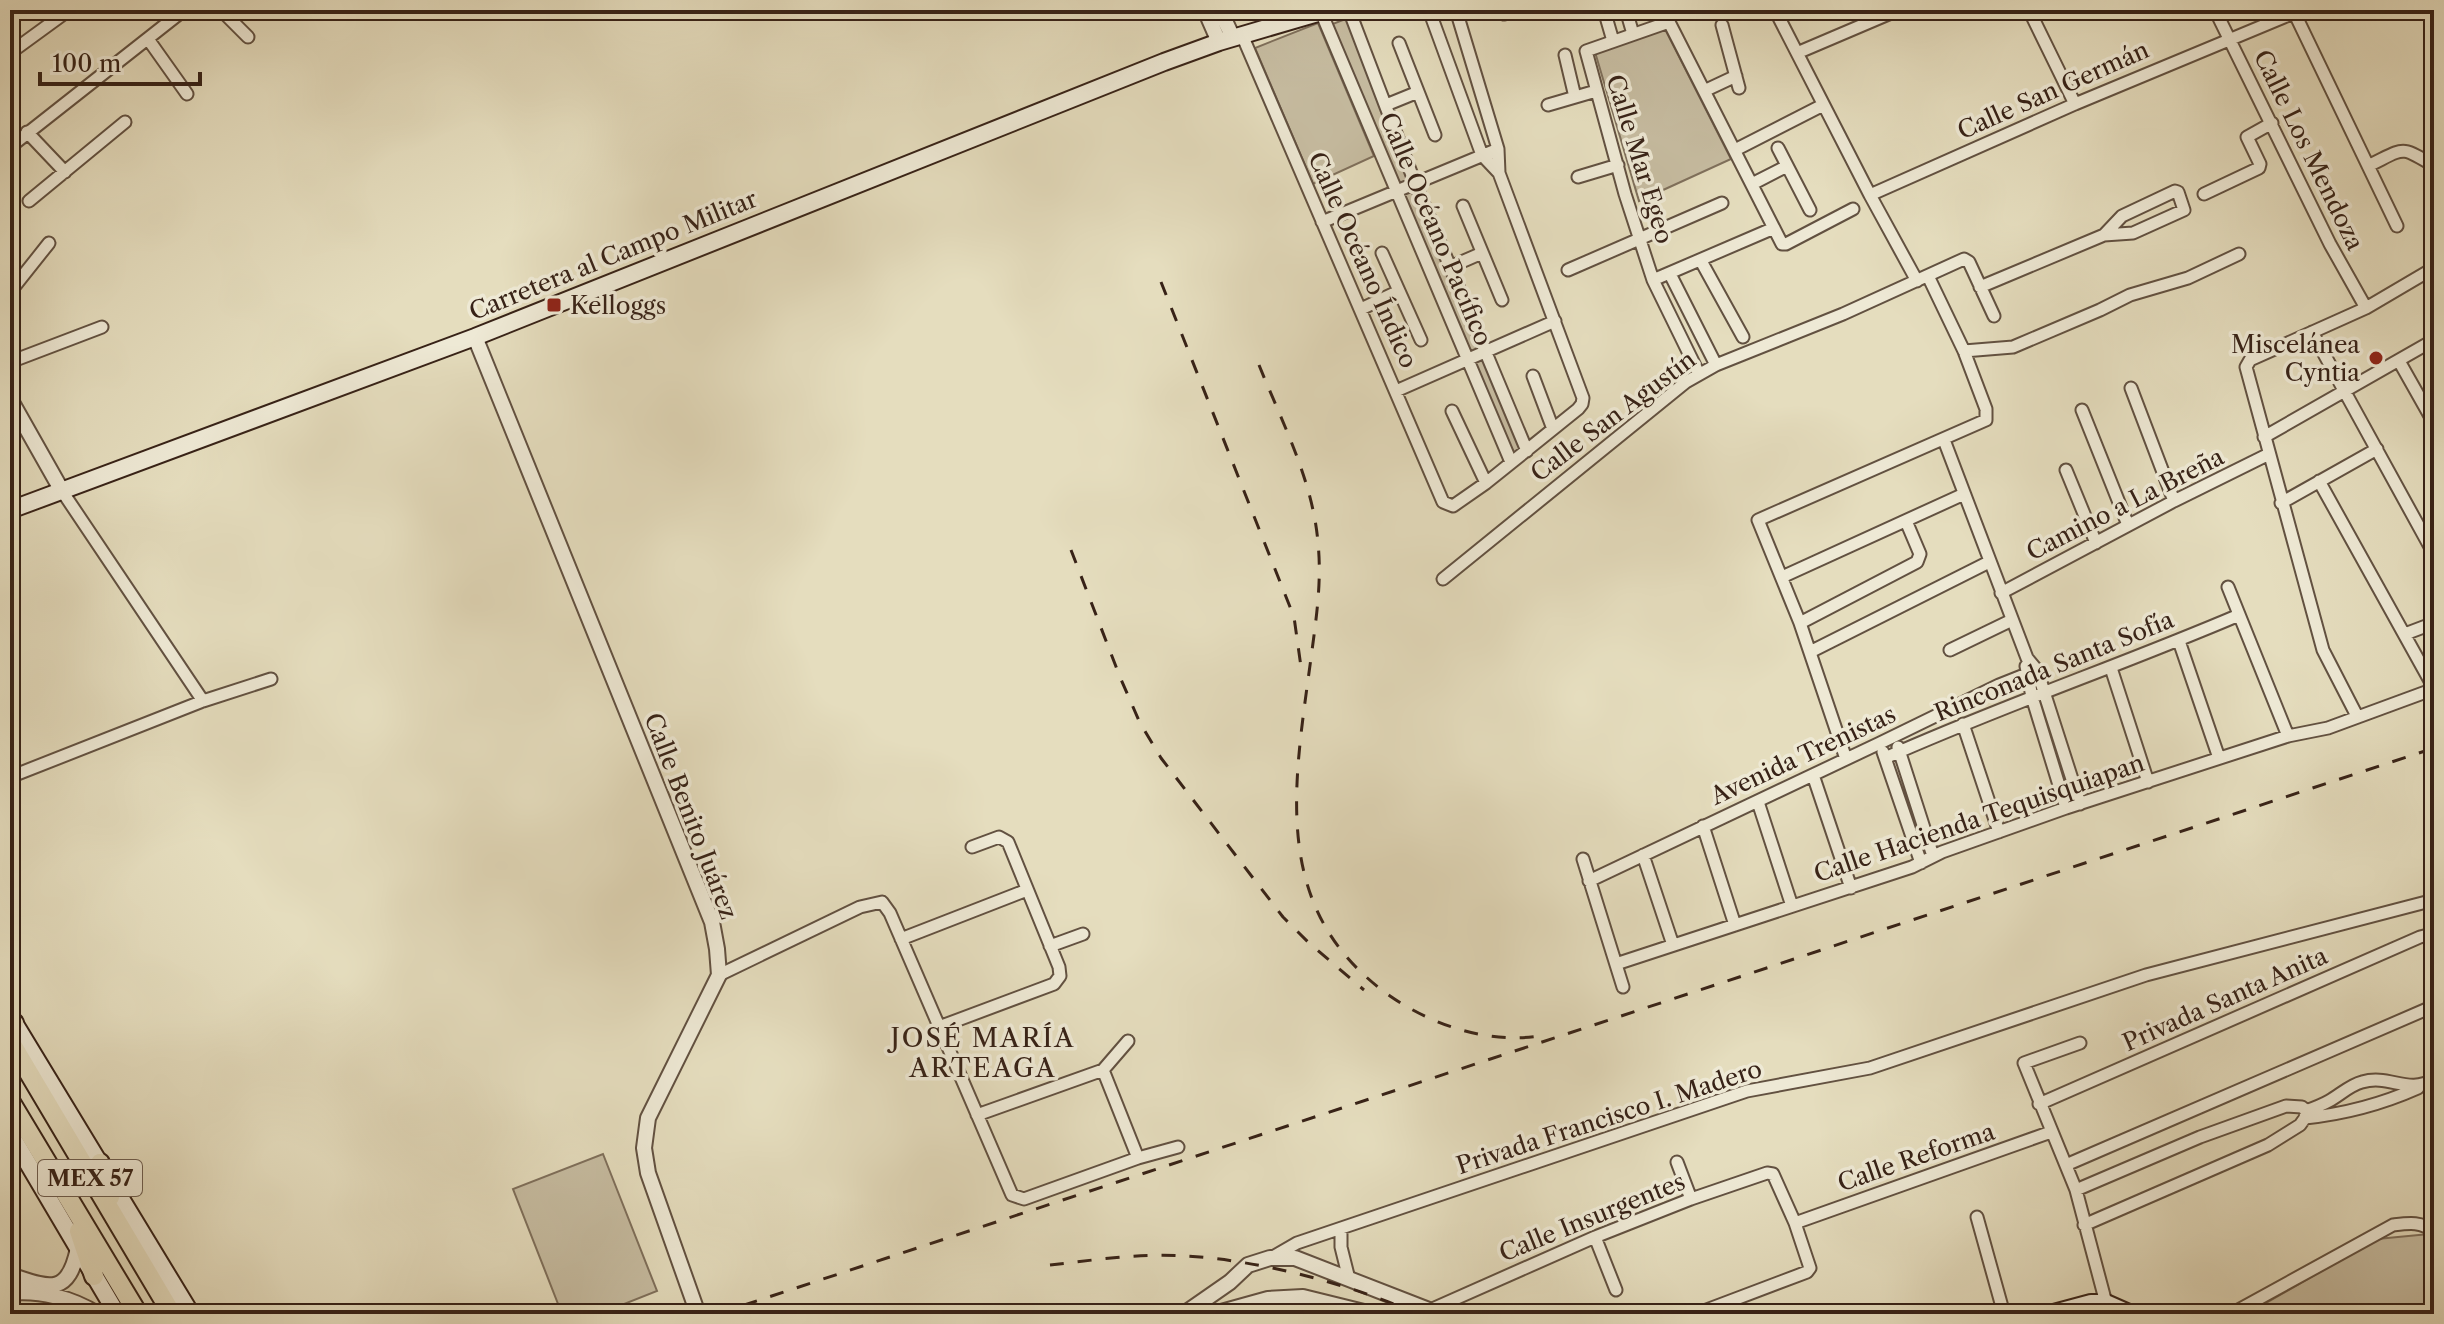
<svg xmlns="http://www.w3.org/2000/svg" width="2444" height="1324" font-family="'Libre Caslon Text',serif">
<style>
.green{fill:#c7bda2;stroke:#7f705c;stroke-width:2}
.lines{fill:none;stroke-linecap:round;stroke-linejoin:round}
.minor-casing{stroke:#625141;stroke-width:15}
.tertiary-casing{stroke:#625141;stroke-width:18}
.secondary-casing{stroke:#372217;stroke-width:20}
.trunk-casing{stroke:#372217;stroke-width:22}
.minor{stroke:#eee9d5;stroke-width:11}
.tertiary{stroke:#eee9d5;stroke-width:14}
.secondary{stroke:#eee9d5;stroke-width:16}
.trunk{stroke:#e5ddbe;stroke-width:18}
.rail{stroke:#372217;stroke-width:3;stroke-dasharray:14 14;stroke-linecap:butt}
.poi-dot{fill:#8f2418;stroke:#eee9d5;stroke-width:3}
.labels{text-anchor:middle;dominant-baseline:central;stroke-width:7;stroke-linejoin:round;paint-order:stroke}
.shield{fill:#eee9d5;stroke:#6e5e50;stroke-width:2}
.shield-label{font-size:22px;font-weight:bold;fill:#372217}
.street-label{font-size:24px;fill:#372217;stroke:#eee9d5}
.poi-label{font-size:24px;fill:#372217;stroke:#eee9d5;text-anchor:start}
.neighbourhood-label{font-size:26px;letter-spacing:2px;fill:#372217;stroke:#eee9d5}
</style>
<rect width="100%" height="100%" fill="#e5ddbe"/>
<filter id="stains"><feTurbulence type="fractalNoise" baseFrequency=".0025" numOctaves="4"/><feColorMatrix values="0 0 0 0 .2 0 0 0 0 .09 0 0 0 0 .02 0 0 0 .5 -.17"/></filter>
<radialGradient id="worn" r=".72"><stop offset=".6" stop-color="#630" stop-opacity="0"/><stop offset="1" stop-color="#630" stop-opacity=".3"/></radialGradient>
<path class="green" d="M1348 18 1522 450 1514 456 1397 189 1330 25Z
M1318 23 1374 156 1313 184 1255 48Z
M1665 29 1731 159 1639 201 1595 52Z
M603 1154 657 1291 599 1314H562L513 1189Z
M2429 1234 2434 1241V1314H2247L2377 1239Z"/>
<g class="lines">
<defs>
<path id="minor" d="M221 10 248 37
M1349 10 1415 183 1527 451
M1429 10 1482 155 1499 173
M1604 10 1613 41
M1626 10 1633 34
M1775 10 1870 195 1917 281
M1972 10H1978
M2029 10 2075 104
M2215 10 2330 244 2366 308
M1321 12 1511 462
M2294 12 2397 226
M1504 14 1517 10
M1722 25 1739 88
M1242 35 1443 502 1453 506 1486 483 1578 409 1582 404 1583 398 1499 173 1498 149 1456 10
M148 39 187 94
M1399 43 1435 135
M10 53 69 10
M1797 53 1898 10
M1565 55 1575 97
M1704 91 1736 76
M1386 105 1418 92
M1548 105 1596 91
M27 132 65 172
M10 147 184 10
M1778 148 1810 210
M1735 150 1823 105
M2370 165C2405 148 2400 145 2434 166
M1578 177 1618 165
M1752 184 1787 166
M2175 191 2178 192 2184 210 2133 233 2104 235 2122 216Z
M2204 194 2259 168 2260 164 2247 137 2272 123
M1870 195 2075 104 2301 10
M29 201 125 122
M1463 206 1502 300
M1322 222 1498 149
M1382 253 1421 340
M1701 261 1743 337
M1450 267 1482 253
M1568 270 1722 203
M1670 274 1716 365
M1653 280 1774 228
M1980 287 2104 235
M10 292 49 243
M1361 309 1399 291
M2312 332 2434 554
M1964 351 2013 347 2100 310 2130 295 2188 278 2239 254
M2399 361 2434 423
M10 362 102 327
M1699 374 1653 280 1625 194 1586 51 1669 22 1782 244H1786L1853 209
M1533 376 1553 429
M2131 388 2174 501
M1396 391 1555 321
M2082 410 2128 525
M1452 411 1486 483
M2264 437 2434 340
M1944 440 2027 658 2037 670 2080 804
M2066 470 2096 543
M2319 481 2434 688
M62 491 203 701
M2281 503 2377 449
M1782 577 1964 494
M1443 579 1686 382 1716 365 1843 314 1964 259 1969 262 1994 316
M2228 587 2288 736
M2001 593 2174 501 2269 454
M1800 623 1917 562 1920 554 1906 521
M2405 634 2434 623
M2179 641 2219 758
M1950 650 2012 620
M1810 652 1989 562
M2026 666 2032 697 2066 808
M2111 668 2148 782
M2357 716 2323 650 2246 367 2250 360 2366 308 2434 268
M1963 724 1999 832
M1898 747 1933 856
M1883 752 1921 863
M1885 758C2001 706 2122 665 2239 615
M1846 759 1800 623 1758 520 1986 420V409L1964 351 1928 276
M1813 775 1851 888
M10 777 203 701 271 679
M1758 802 1792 906
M1703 826 1735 925
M1643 855 1673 945
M1583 859 1623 987
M1589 881 1880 743 1999 685 2037 670
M901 939 1027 890
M1050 946 1083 934
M1616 964 1912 867 1942 852 2066 808 2288 736 2328 728 2434 689
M719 975 860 907 882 902 890 913 1012 1195 1024 1199 1138 1158 1178 1147
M939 1027 1054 984 1060 976 1059 967 1008 842 999 837 972 847
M2080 1043 2024 1063 2076 1190 2106 1303
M1103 1070 1138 1158
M1103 1070 1128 1041
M2039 1104 2420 937 2428 935 2434 938
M977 1115 1103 1070
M2305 1118C2345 1114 2382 1104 2418 1088
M1677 1162 1691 1199
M2066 1165 2434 1006
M2076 1190 2200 1137 2286 1106 2302 1107 2306 1111
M1977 1217 2004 1314
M1795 1223 2051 1132
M2084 1225 2268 1145 2300 1125 2305 1118 2306 1111C2314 1108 2322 1105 2329 1101 2340 1095 2350 1085 2362 1082 2390 1074 2408 1095 2434 1079
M1341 1229V1247L1349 1279
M1595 1237 1616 1290
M1271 1258 1297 1243 1747 1091 1870 1068 2146 975 2434 900
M1430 1310 1595 1237 1691 1199 1767 1173 1773 1174 1795 1223 1810 1268 1807 1272 1696 1314
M1811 1314 1813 1313
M2231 1314 2393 1225C2409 1223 2421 1221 2434 1232"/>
<path id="tertiary" d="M1205 10 1219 42
M1220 10 1233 38
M475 337 712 922 717 949 719 975 648 1118 644 1148 648 1173 698 1314
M10 399 62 491
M10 1275C49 1288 68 1297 78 1248
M10 1293C40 1290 72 1298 97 1314
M1184 1314 1230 1282 1248 1265 1270 1258H1295L1439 1314
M1214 1314 1268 1299 1303 1297 1372 1314"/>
<path id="secondary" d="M10 510 475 337 1164 62 1219 42 1328 10
M10 1016 191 1314
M10 1133 117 1314
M2050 1314 2091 1303H2106L2131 1314"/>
<path id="trunk" d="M10 1019 14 1023
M10 1041 172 1314
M10 1101 138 1314
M100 1163 110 1197
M79 1231 94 1276"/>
</defs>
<use href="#minor" class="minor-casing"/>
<use href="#tertiary" class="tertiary-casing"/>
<use href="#secondary" class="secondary-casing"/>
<use href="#trunk" class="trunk-casing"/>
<use href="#minor" class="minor"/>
<use href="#tertiary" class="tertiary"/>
<use href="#secondary" class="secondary"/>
<use href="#trunk" class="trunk"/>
<path class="rail" d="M1161 282 1294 617 1302 674
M1259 365C1282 422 1313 481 1318 543 1322 582 1316 620 1311 658 1294 785 1269 910 1390 996 1432 1025 1488 1044 1539 1036
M1071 550 1120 677 1140 723 1161 758 1283 917 1308 942 1364 990
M1050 1265C1094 1260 1140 1253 1185 1256 1259 1260 1350 1284 1418 1314
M717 1314 2434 748"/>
</g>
<g class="poi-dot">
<rect x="546" y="297" width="16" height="16" rx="4"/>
<circle cx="2376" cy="358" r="8"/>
</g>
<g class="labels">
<rect class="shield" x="38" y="1160" width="104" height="36" rx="6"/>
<g class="shield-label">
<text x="90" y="1178">MEX 57</text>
</g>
<g class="street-label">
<text transform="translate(2053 90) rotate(-24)">Calle San Germán</text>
<text transform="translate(2309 150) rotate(64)">Calle Los Mendoza</text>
<text transform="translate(1640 159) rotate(73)">Calle Mar Egeo</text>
<text transform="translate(1436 229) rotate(67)">Calle Océano Pacífico</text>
<text transform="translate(613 255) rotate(-22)">Carretera al Campo Militar</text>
<text transform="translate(1363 260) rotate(66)">Calle Océano Índico</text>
<text transform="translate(1613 416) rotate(-37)">Calle San Agustín</text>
<text transform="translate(2125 504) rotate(-27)">Camino a La Breña</text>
<text transform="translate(2054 666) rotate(-22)">Rinconada Santa Sofía</text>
<text transform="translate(1803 755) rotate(-25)">Avenida Trenistas</text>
<text transform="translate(691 816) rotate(69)">Calle Benito Juárez</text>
<text transform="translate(1979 818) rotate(-19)">Calle Hacienda Tequisquiapan</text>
<text transform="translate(2225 999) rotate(-24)">Privada Santa Anita</text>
<text transform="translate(1609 1117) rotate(-18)">Privada Francisco I. Madero</text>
<text transform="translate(1916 1157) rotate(-19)">Calle Reforma</text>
<text transform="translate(1592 1217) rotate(-22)">Calle Insurgentes</text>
</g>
<g class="poi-label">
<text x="570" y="305">Kelloggs</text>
<text x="2360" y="344" text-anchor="end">Miscelánea<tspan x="2360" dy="28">Cyntia</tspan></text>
</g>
<g class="neighbourhood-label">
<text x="983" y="1038">JOSÉ MARÍA<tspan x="983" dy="30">ARTEAGA</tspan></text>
</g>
</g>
<rect width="2444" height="1324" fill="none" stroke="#e5ddbe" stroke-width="40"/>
<rect x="12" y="12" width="2420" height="1300" fill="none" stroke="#372217" stroke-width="4"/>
<rect x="20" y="20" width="2404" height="1284" fill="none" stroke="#372217" stroke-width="2"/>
<path d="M40 72v12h160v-12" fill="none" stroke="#372217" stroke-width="4"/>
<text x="52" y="72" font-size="24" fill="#372217" stroke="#eee9d5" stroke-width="6" paint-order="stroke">100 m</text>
<rect width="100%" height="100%" filter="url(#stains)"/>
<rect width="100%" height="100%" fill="url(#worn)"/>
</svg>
